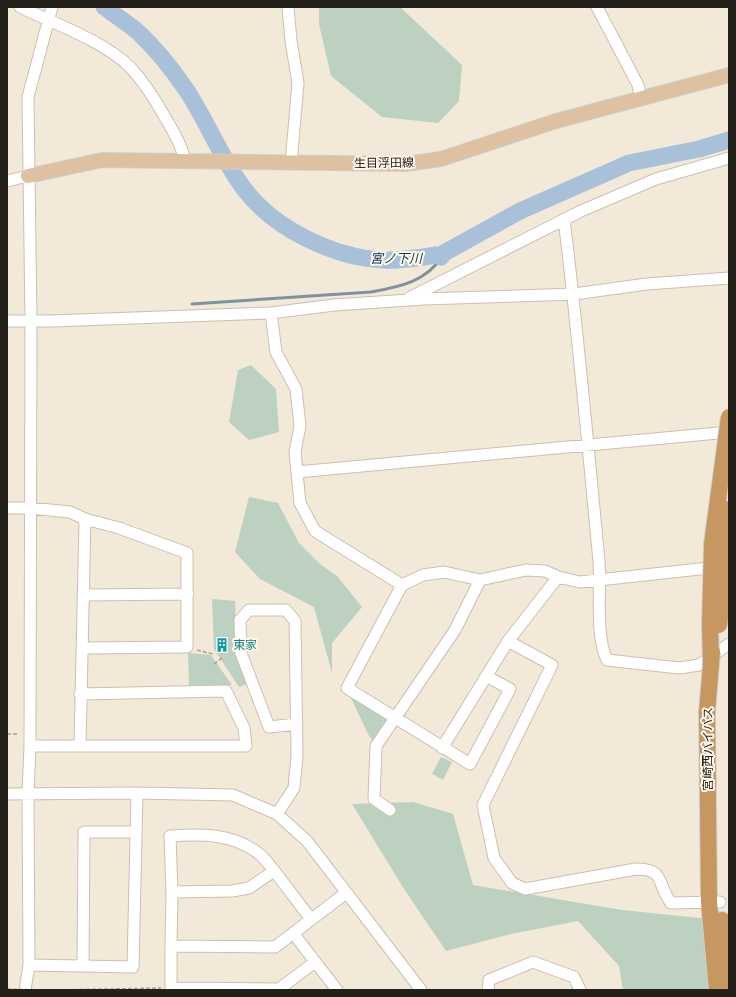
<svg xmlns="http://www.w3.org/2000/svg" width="736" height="997" font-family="Helvetica,'Noto Sans JP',sans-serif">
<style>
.green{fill:#bcd1bf}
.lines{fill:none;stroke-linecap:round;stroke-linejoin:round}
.stream{stroke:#80919f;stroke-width:3}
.river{stroke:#a8c1d8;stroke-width:17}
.minor-casing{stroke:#cac0b0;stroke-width:13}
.major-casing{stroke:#cfcecd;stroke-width:16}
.highway-casing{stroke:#cfcecd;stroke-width:18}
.path{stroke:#a7a093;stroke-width:1.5;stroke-dasharray:4 2;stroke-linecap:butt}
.minor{stroke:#fff;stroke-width:11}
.major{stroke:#ddc1a0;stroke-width:14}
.highway{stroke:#c69761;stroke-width:16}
.highway-bridge-casing{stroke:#cfcecd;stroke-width:18;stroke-linecap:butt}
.path-bridge{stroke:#a7a093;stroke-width:1.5;stroke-dasharray:4 2;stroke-linecap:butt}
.highway-bridge{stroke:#c69761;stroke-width:16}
.labels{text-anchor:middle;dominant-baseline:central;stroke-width:4;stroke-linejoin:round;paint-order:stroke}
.street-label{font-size:12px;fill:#24211b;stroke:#fef7e9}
.culture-label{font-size:12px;fill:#0d838f;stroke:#fef7e9;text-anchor:start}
.water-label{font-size:13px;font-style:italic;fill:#0b3555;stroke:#fef7e9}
</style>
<rect width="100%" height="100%" fill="#f3e9d8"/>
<path class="green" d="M319 7H400L462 65 459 101 438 123 382 117 331 76 319 24Z
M251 365 276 389 279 432 249 440 229 422 238 370Z
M249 497 278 503 299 543 321 565 337 576 362 607 332 643V673L314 607 260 579 235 552Z
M212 599 235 601 237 653 247 684 239 687 214 649Z
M188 653 211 655 232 685H189Z
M350 696 388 720 373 741 368 734Z
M441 757 452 762 443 780 432 774Z
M413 802 453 814 473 885 622 910 729 921V990H623L619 966 578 921 511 934 446 951 404 889 352 804Z"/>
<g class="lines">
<path class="stream" d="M192 304 371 292C397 287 427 282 441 257"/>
<path class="river" d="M104 7C115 15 127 23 138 32 155 48 172 69 185 88 207 120 221 159 245 190 275 229 333 257 382 260 400 261 418 258 436 255L441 257 444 253 520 211 629 163 699 149 729 140"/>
<defs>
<path id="minor" d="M20 7C53 23 104 41 130 67 144 82 156 101 166 119 174 133 182 146 185 161
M288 7 291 41 298 83 291 163
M597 7 638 85 641 99
M7 181 28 176
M564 219C578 332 588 447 599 561 601 590 595 635 607 660L679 668 699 665 729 644
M409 298 581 211 656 179 729 158
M271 313 276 352 296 389 300 426 295 452 300 503 315 531 402 585
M7 321H52L271 313 334 305 424 299 574 294 647 284 729 278
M297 472 729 432
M7 508H30L70 512 85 519 119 528 187 553V647L83 648
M83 595 188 594
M508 641 552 665 483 805 494 858 512 883 525 889 636 869C666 869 656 883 671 903L720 902
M486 676 510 689 470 764 347 688 402 585 423 575 444 572 480 580 526 570 545 571 558 577 580 582 718 567
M80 745 85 519
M30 746H246L244 728 226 691 80 694
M442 748 508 641 558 577
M7 794 137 793 233 795 277 814 307 841 421 990
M390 810 374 799 376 746 455 630 480 580
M277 814 294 788 297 756 295 621 286 610H249L240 620 241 653 269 727 297 724
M172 892 232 891 249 888 274 871
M311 919C300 905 289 890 278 876 272 868 265 858 258 853 232 833 200 834 170 836L172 892 171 946 275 947 346 893
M293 933 337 990
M171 946V988L279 989 315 962
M29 965 133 967 137 793
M83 966 84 832H136
M25 990 29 965 28 794 30 746 31 321 28 97 52 7
M488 990 489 980 533 962 574 977 580 990"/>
<path id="major" d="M28 176 102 160 406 164 441 159 556 121 729 75"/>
<path id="highway" d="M707 712 709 902 717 990
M722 920 729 986"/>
</defs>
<use href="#minor" class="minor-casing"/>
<use href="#major" class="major-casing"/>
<use href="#highway" class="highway-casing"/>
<path class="path" d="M197 650 213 654
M214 664 222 658
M7 734H19
M56 990 161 988"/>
<use href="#minor" class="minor"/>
<use href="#major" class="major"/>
<use href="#highway" class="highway"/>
<defs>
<path id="highway-bridge" d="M721 566 729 509
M719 625 728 554
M711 661 710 626 712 544 729 417
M707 712 712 652"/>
</defs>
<use href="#highway-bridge" class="highway-bridge-casing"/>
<path class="path-bridge" d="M7 989 42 990"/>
<use href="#highway-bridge" class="highway-bridge"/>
</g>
<defs>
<symbol id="building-bare" viewBox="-9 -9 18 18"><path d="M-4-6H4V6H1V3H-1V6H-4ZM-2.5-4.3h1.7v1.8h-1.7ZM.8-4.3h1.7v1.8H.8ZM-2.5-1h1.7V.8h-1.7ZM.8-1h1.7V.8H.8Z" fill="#0f9aa8" stroke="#fef7e9" stroke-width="2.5" paint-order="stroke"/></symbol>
</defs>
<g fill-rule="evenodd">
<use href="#building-bare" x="212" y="635" width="20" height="20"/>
</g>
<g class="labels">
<g class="street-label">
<text transform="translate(384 163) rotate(-1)">生目浮田線</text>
<text transform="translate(708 749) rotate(-90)">宮崎西バイパス</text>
</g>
<g class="culture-label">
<text x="233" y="645">東家</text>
</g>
<g class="water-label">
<text x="396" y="258">宮ノ下川</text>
</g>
</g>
<rect width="736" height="997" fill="none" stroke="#24211b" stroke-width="16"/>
</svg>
